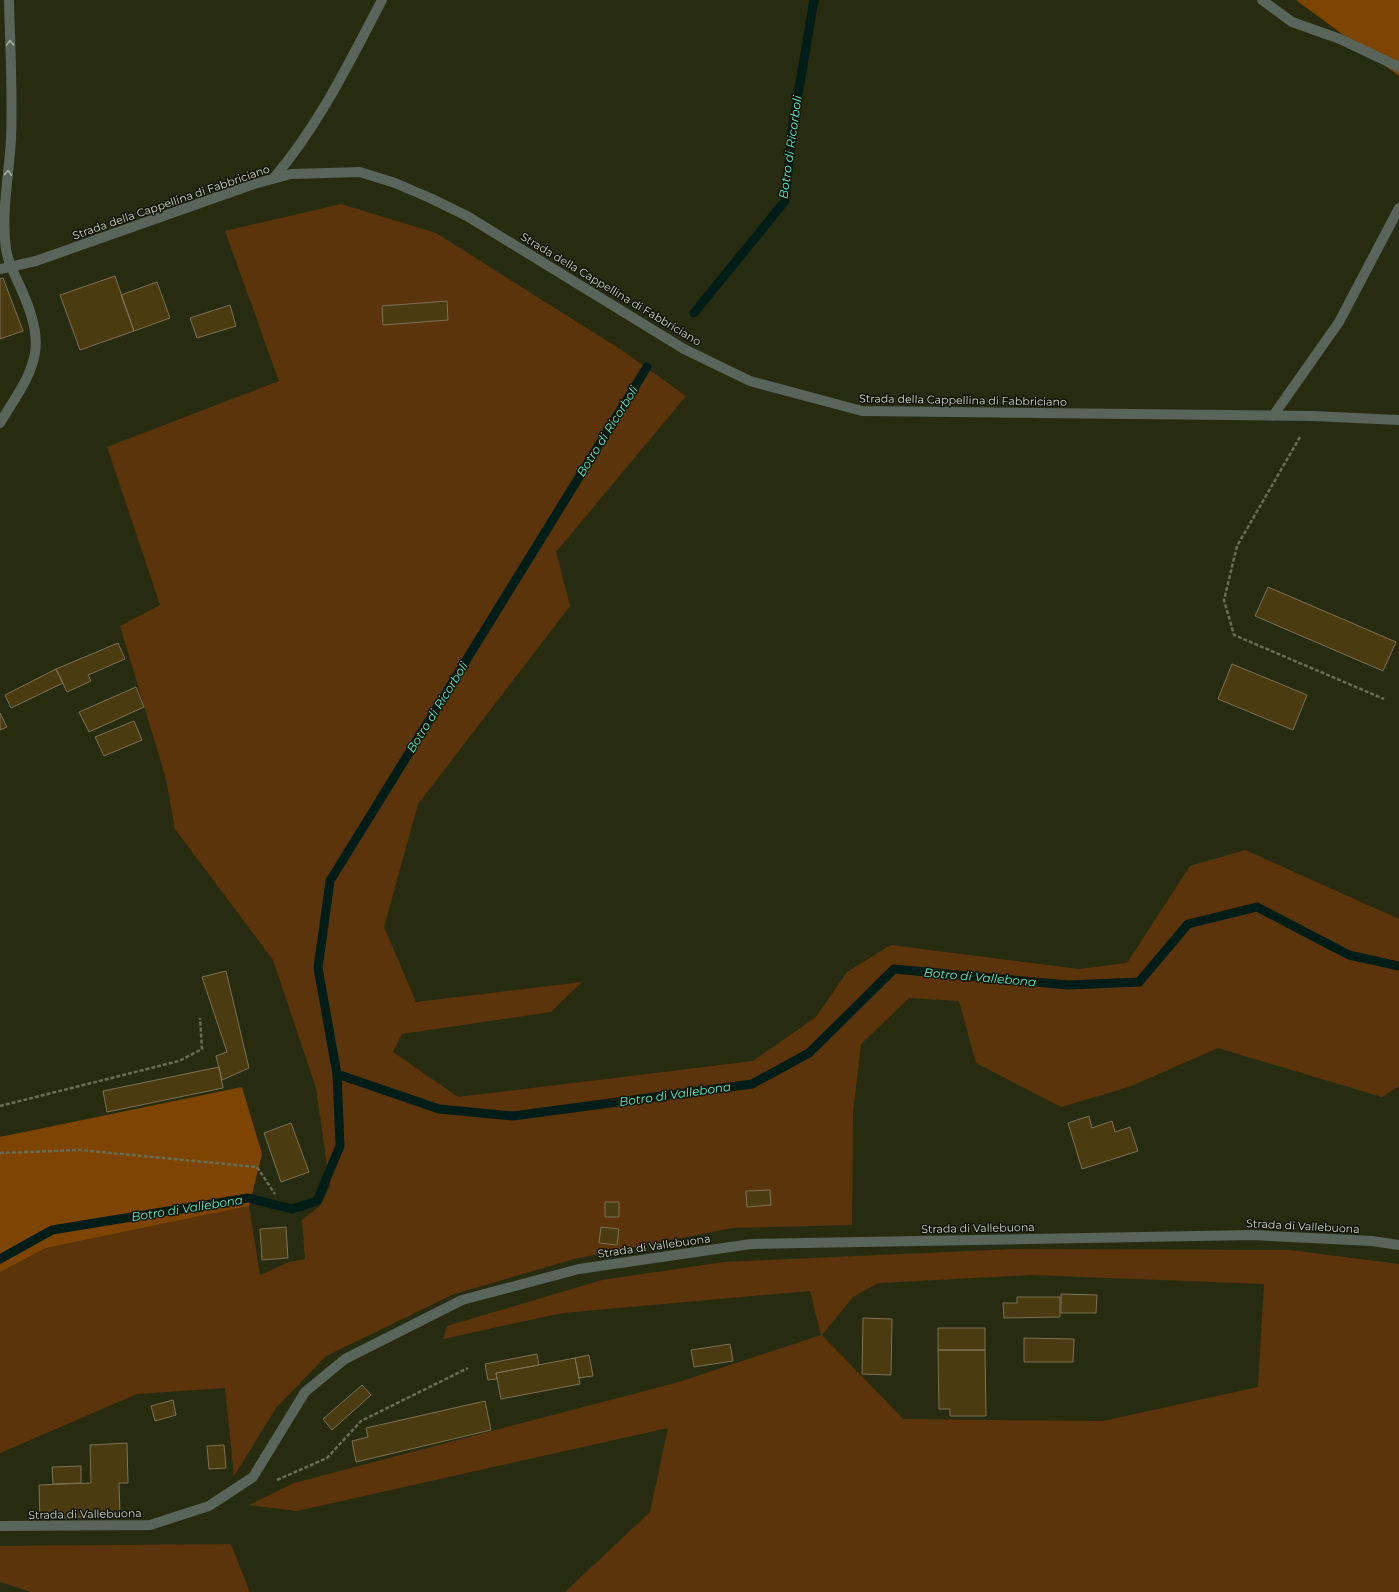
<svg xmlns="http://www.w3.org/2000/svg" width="1399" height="1592" font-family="Montserrat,sans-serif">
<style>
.green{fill:#5c340c;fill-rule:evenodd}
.forest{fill:#7d4402}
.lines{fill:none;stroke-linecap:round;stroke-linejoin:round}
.stream{stroke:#001d17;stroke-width:9}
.building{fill:#4a3b10;stroke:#7d7154}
.path{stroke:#686d56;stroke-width:2.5;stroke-dasharray:4 2;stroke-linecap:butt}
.minor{stroke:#59645a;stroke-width:10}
.oneway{stroke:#a7aea0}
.labels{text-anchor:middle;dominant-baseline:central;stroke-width:3;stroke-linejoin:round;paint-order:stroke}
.street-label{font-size:11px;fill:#d1d6c5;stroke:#111308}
.water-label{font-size:12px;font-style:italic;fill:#58eed1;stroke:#111308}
</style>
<rect width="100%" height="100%" fill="#272c11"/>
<path class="green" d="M341 204 436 233 620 349 686 396 556 552 570 606 418 804 384 927 416 1002 582 982 551 1012 402 1034 393 1052 458 1097 753 1061 816 1017 847 972 891 945 1078 969 1127 963 1190 866 1245 850 1399 919V1086L1382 1097 1218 1048 1129 1087 1061 1107 976 1063 959 1001 909 998 861 1044 853 1113 852 1225 732 1228 574 1259 454 1294 326 1356 276 1408 234 1476 225 1388 137 1394 0 1453V1272L46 1248 249 1206 260 1275 289 1262 305 1259 302 1220 321 1205 330 1186 316 1088 273 960 175 829 166 779 120 626 160 605 107 447 279 381 225 231Z
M1014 1249 1290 1250 1399 1264V1592H565L650 1512 668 1428 297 1511 249 1505 294 1483 679 1382 821 1335 810 1291 562 1313 443 1339 447 1326 602 1280 724 1262ZM1032 1275 1264 1284 1258 1387 1103 1421 903 1419 822 1335 853 1297 878 1283Z
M231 1544 250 1592H31L0 1582V1546Z"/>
<path class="forest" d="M1296 0H1399V76Z
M242 1087 262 1154 249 1206 46 1248 0 1272V1137Z"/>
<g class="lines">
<path class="stream" d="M694 313 785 201 793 124 814 0
M337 1074 318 968 330 881 647 367
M0 1259 52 1230 248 1198 292 1209 317 1201 340 1146 337 1074 439 1109 513 1116 752 1084 809 1053 894 969 1068 985 1139 982 1188 924 1257 907 1349 955 1399 966"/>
</g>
<path class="building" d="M115 276 134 331 80 350 60 295Z
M3 278 23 331 0 339V279Z
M157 282 170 318 134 331 121 295Z
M447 301 448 320 383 325 382 306Z
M230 305 236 326 197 338 190 318Z
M1268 587 1396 642 1383 671 1255 616Z
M118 643 125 659 88 675 91 681 67 692 56 669Z
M1232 664 1307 695 1293 730 1218 699Z
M56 669 63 683 11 708 5 695Z
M136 687 144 707 89 732 79 712Z
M0 713 7 727 0 730Z
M134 721 142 740 104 756 95 737Z
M226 971 249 1068 222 1080 216 1056 227 1052 202 977Z
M219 1067 223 1088 107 1112 103 1091Z
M1089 1116 1092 1128 1112 1121 1115 1132 1130 1127 1138 1151 1082 1169 1068 1123Z
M291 1123 309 1172 281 1182 264 1133Z
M770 1190 771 1205 747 1207 746 1191Z
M605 1202H619V1217H605Z
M286 1227 288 1258 262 1260 260 1229Z
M601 1227 619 1229 617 1245 599 1243Z
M1061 1294 1097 1295 1096 1313H1061Z
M1017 1297H1060V1317L1004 1318 1003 1303H1017Z
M863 1318 892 1319 891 1375 862 1374Z
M938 1328H985V1350H938Z
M1024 1338 1074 1339 1073 1362H1024Z
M730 1344 733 1361 694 1367 691 1350Z
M938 1350H985L986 1416H950V1409H939Z
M537 1354 539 1365 496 1373 497 1379 488 1380 485 1364Z
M589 1355 593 1376 579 1378 575 1358Z
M575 1358 580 1384 501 1399 496 1373Z
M362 1385 371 1395 332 1430 323 1419Z
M173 1400 176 1415 155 1421 151 1406Z
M485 1401 491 1430 356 1462 352 1441 368 1437 366 1428Z
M127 1443 128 1483H119L120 1515 40 1519 39 1485 91 1483 90 1445Z
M224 1445 226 1468 209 1469 207 1446Z
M81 1466V1483L53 1484 52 1467Z"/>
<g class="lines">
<path class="path" d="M1300 437 1237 546 1224 600 1234 635 1384 699
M0 1106 179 1061 202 1049 200 1018
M0 1153 80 1150 257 1167 275 1194
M277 1480 327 1458 361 1421 468 1368"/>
<path class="minor" d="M1262 0 1292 22 1340 39 1399 67
M273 179C319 125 349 63 382 0
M0 269 36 261 254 184 291 174 360 172 395 183 430 198 467 216 684 349 750 381 862 411 1312 416 1399 420
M1273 416 1339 322 1399 208
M0 423C13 401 31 378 35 353 39 329 27 301 17 280 12 268 8 262 6 249 1 213 9 175 11 140 13 93 10 46 9 0
M0 1526 150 1525 209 1506 253 1477 305 1392 345 1359 462 1300 579 1269 751 1244 1252 1235 1372 1241 1399 1245"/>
</g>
<defs><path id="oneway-chevron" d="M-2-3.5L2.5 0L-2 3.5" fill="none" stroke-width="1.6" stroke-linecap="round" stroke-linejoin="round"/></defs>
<g class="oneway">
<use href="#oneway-chevron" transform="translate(10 43) rotate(-92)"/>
<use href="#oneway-chevron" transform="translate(8 173) rotate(-86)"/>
</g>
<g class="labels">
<g class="street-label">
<text transform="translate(171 202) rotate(-19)">Strada della Cappellina di Fabbriciano</text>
<text transform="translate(611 289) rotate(31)">Strada della Cappellina di Fabbriciano</text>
<text transform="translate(963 400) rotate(1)">Strada della Cappellina di Fabbriciano</text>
<text transform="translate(1303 1226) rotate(3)">Strada di Vallebuona</text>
<text transform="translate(978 1228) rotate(-1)">Strada di Vallebuona</text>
<text transform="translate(654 1246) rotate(-8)">Strada di Vallebuona</text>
<text transform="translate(85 1514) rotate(-1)">Strada di Vallebuona</text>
</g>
<g class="water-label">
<text transform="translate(790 147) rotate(-82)">Botro di Ricorboli</text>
<text transform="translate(607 431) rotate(-58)">Botro di Ricorboli</text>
<text transform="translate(437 707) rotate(-58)">Botro di Ricorboli</text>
<text transform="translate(980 977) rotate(5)">Botro di Vallebona</text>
<text transform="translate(675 1094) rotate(-8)">Botro di Vallebona</text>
<text transform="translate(187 1208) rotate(-9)">Botro di Vallebona</text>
</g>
</g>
</svg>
